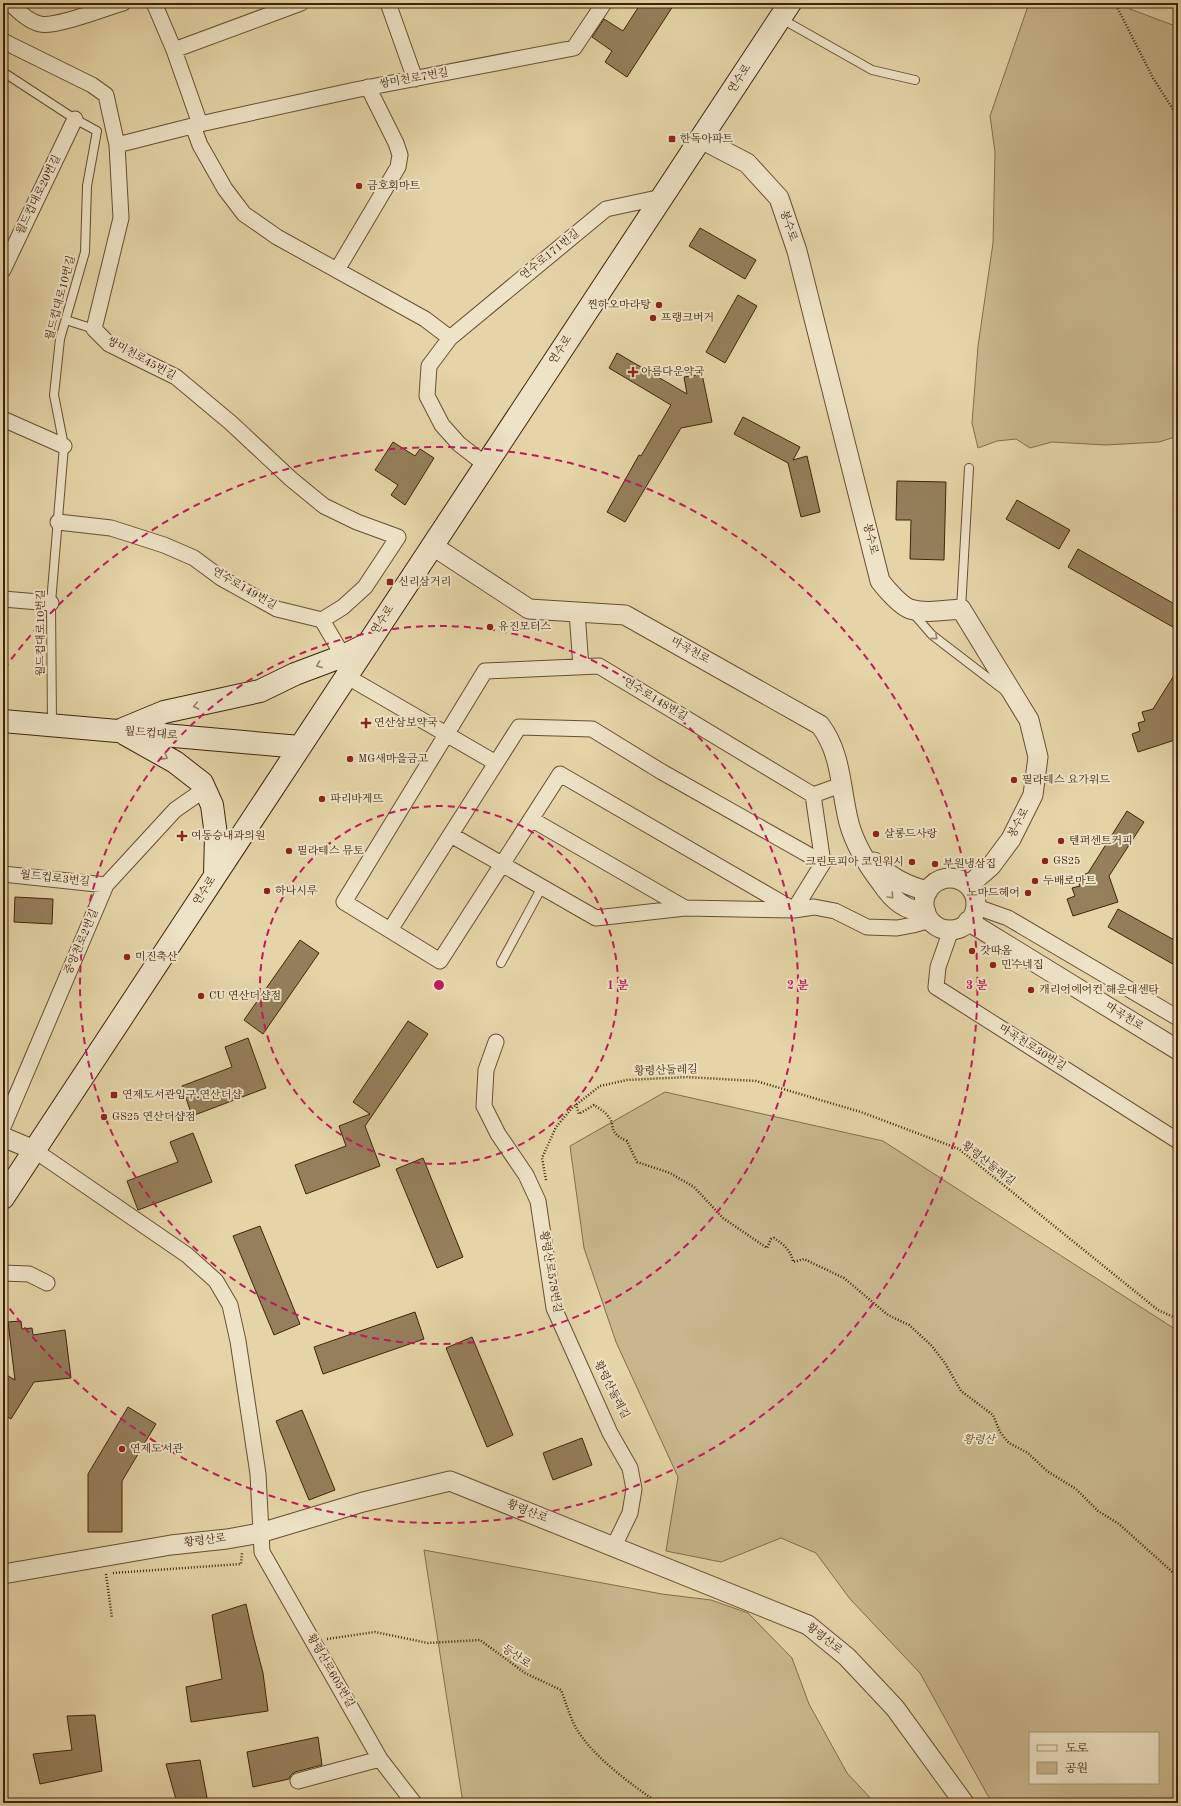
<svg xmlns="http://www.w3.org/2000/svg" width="1181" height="1806" font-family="'Old Standard TT','Noto Serif KR',serif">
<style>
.green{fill:#c8b68c;stroke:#846c4b;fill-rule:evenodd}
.building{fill:#957f5c;stroke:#40220a}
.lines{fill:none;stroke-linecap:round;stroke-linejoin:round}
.service-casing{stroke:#694e31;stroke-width:10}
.minor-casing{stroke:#694e31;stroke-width:17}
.tertiary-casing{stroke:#694e31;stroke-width:21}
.secondary-casing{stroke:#40220a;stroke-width:24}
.path{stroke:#40220a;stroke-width:2.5;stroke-dasharray:1 2;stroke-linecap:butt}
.service{stroke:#ede3c6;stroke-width:8}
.minor{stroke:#ede3c6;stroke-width:15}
.tertiary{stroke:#ede3c6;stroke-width:19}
.secondary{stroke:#ede3c6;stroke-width:22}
.oneway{stroke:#968268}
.ring{fill:none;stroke:#c2185b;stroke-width:2;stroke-dasharray:7 5}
.poi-dot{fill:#8f2418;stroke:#ede3c6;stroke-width:1.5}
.labels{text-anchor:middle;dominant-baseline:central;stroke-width:4;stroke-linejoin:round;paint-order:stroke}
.street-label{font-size:11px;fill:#40220a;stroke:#ede3c6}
.poi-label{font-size:11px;fill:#40220a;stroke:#ede3c6;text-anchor:start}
.park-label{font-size:11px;font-style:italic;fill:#62472a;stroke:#ede3c6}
.centre{fill:#c2185b;stroke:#ede3c6;stroke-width:2}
.ring-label{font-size:12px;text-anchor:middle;font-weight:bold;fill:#c2185b;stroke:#ede3c6;stroke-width:4;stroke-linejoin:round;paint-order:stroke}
</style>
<rect width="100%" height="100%" fill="#e4d4a7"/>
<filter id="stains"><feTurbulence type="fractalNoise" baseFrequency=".005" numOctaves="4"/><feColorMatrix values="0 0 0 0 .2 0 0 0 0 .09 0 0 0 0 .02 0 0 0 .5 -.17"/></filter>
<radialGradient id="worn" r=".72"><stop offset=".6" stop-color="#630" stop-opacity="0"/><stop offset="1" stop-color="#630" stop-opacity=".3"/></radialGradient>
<path class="green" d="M1029 3H1127L1130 9 1178 27V436L1159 442 1106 445 1052 442 1030 448 1016 439 997 441 978 448 972 423 978 346 993 243 995 152 990 116Z
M665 1092 883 1141 1178 1331V1803H995L988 1796 920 1673 850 1599 816 1553 781 1538 721 1562 666 1551 678 1477 616 1342 584 1248 570 1146ZM1030 1733H1158V1783H1030Z
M424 1550 662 1594 711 1600 748 1613 792 1658 809 1704 847 1773 875 1803H463Z"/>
<path class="building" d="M641 3H675L627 77 605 62 612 51 592 37 604 19 623 31Z
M700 228 756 260 745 279 689 246Z
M738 295 757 306 725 363 706 352Z
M617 353 687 394 684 377 702 374 712 422 681 428 625 522 607 512 639 455 641 456 671 405 609 368Z
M743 417 800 447 793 460 807 456 820 512 801 517 788 463 734 434Z
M393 442 415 456 420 449 434 458 405 505 391 495 398 485 375 470Z
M897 481 946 482 944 560 910 559 911 520H896Z
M1017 500 1070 530 1059 549 1006 519Z
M1078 549 1178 606V630L1068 567Z
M1178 669V707L1175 712 1178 722V739L1138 752 1132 734 1140 731 1138 723 1145 721 1142 712 1153 709Z
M1127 811 1144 822 1109 876 1118 902 1073 916 1067 899 1075 896 1072 888 1080 886 1077 877 1088 873Z
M15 897 53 899 52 924 14 922Z
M1118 909 1178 942V967L1108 927Z
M300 940 319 953 263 1034 244 1020Z
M408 1021 428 1034 365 1126 380 1166 306 1194 295 1165 346 1146 339 1126 370 1114 353 1102Z
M248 1038 266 1088 192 1116 182 1086 232 1067 225 1047Z
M193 1133 212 1182 138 1210 127 1181 178 1162 170 1142Z
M423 1158 463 1257 437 1268 396 1169Z
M260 1226 300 1324 274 1335 233 1236Z
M415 1312 424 1339 323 1374 314 1347Z
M21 1321 22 1329 32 1328 33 1335 65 1330 71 1378 34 1382 11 1419 3 1414V1373L15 1380 8 1322Z
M472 1337 513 1435 487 1447 446 1348Z
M128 1407 156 1424 122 1481V1532H88V1474Z
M302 1410 335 1490 309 1500 276 1421Z
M582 1438 592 1465 553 1480 543 1453Z
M246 1604 253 1635 263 1673 268 1711 191 1722 186 1687 222 1679 212 1615Z
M95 1715 102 1771 40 1784 33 1754 72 1750 67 1716Z
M318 1737 322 1765 295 1772 291 1775 289 1779 253 1787 247 1752Z
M200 1760 208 1803H177L166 1764Z"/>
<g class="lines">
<defs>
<path id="service" d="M780 18 872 70 915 80
M3 72 75 119 97 131 87 186 85 252 60 339 54 395 64 446 51 603 52 725
M66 320 94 329
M961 609 969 468
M912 612 932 635 1005 691
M501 963 542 887"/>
<path id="minor" d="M10 3C18 11 28 21 40 24 55 28 105 8 123 3
M154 3 174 50
M388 3 415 79
M3 41 92 85 106 95 117 145 121 218 94 329 109 344 176 377 231 423 291 479 324 506 357 522 398 537 365 587 343 607 322 620 277 609 221 578 194 558 164 545 111 528 58 522
M200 124 174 50 301 3
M193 126 200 145 225 189 244 214 277 237 425 319 450 338
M117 145 200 124 355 90 574 48 604 3
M3 270 75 119
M337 270 398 167 400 155 396 143 368 87
M3 419 64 446
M486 465 459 444 442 425 427 396 429 366 450 338 606 209 662 197
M3 599 51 603
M577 612 581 667
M322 620 343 656
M599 666 813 795 823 863 794 910 560 774 440 961 344 902 485 671Z
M346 676 496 763
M813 795 841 785
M531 819 685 908
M451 835 596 918 685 908 794 910 814 907 835 911 867 927 897 928 913 925 930 920
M3 874 106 885
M977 907 1008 918 1178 1018
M390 930 519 727 592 729 662 772 823 863
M951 930 938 967 936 987 1178 1141
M496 1042 486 1070 484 1106 498 1134 526 1175 538 1201 554 1308 610 1433 630 1468 634 1489 630 1513 614 1546
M3 1127 106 885 175 810 205 789
M34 1150 187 1255 216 1281 230 1305 238 1341 258 1474 262 1552 380 1759 414 1803
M3 1273 29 1274 47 1283
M298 1781 380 1759"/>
<path id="tertiary" d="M701 139 747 163 779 198 797 251 880 581C886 589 901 606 910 609 926 614 945 610 961 609L1029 720 1038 757 1033 795 1011 839 991 866 969 885
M433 546 529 609 625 615 820 725C842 754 840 788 849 823 855 845 868 866 882 884 893 900 905 911 926 912
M874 862C891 877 906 886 928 891
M924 904a26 26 0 1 1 52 0a26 26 0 1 1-52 0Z
M968 921 1178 1050
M3 1137 34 1150
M3 1574 171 1545 227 1539 260 1533 363 1502 450 1481 808 1625 847 1657 895 1708 964 1803"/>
<path id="secondary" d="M3 721 300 747
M123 729 164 712 260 691 295 674 343 656 368 644
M125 734 175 762 202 783 212 805 216 835 215 875
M3 1198 790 3"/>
</defs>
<use href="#service" class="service-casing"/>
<use href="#minor" class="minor-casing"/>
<use href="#tertiary" class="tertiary-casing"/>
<use href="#secondary" class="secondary-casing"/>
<path class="path" d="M1115 3 1153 78 1178 117
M576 1104 579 1114 594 1105C598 1108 604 1111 607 1115 617 1125 606 1132 627 1141L637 1162 670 1173 694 1187 723 1218 767 1248 771 1239 774 1238C783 1244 791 1250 793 1262L804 1259 844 1278 888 1315 909 1325 931 1345 945 1363 961 1391 993 1415 1000 1432 1009 1443 1028 1453 1047 1471 1076 1489 1098 1511 1119 1524 1178 1577
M546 1180 542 1158 556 1127 572 1108 600 1086 627 1080 687 1077 756 1081 861 1112 959 1149 1158 1310 1178 1319
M113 1573 241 1564 242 1553
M106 1574 112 1618
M327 1639 375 1632 428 1643 480 1640 525 1673 561 1690C566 1703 570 1717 576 1728 592 1756 632 1785 658 1803"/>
<use href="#service" class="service"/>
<use href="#minor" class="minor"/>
<use href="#tertiary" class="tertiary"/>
<use href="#secondary" class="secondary"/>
</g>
<defs><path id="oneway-chevron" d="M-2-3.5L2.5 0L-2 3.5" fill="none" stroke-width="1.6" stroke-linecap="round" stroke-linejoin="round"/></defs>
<g class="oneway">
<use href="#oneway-chevron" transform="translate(935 637) rotate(41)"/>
<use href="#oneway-chevron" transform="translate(319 665) rotate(159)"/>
<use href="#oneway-chevron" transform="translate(196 706) rotate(168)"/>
<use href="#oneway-chevron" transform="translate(165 757) rotate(29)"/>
<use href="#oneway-chevron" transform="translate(891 896) rotate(47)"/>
</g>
<g class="ring">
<circle cx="439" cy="985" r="179"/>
<circle cx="439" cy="985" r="359"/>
<path d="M4 669A538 538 0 1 1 4 1301"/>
</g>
<g class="poi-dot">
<rect x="668" y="135" width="8" height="8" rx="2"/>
<circle cx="359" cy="186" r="4"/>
<circle cx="659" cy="305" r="4"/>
<circle cx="653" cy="318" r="4"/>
<path d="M631 366h4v4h4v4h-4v4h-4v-4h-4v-4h4z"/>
<rect x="386" y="578" width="8" height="8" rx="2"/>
<circle cx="490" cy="627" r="4"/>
<path d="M364 717h4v4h4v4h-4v4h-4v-4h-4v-4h4z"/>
<circle cx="350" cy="759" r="4"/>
<circle cx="1014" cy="780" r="4"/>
<circle cx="322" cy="799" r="4"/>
<circle cx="876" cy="834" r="4"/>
<path d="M180 830h4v4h4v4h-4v4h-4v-4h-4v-4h4z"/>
<circle cx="1061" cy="841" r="4"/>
<circle cx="289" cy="851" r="4"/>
<circle cx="1045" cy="861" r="4"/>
<circle cx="912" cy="862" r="4"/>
<circle cx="935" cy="864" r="4"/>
<circle cx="1035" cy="881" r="4"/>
<circle cx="267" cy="891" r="4"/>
<circle cx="1028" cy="893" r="4"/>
<circle cx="972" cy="951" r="4"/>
<circle cx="127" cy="957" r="4"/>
<circle cx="993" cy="965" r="4"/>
<circle cx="1031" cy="990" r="4"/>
<circle cx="201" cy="996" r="4"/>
<rect x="110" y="1091" width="8" height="8" rx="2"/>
<circle cx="104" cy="1117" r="4"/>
<circle cx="122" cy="1449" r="4"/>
</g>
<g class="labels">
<g class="street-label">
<text transform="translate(414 79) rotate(-10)">쌍미천로7번길</text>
<text transform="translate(740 79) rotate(-57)">연수로</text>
<text transform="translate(39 195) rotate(-64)">월드컵대로20번길</text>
<text transform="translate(788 226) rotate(71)">봉수로</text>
<text transform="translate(550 255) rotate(-39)">연수로171번길</text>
<text transform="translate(61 298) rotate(-75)">월드컵대로10번길</text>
<text transform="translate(561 350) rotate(-57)">연수로</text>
<text transform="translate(141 359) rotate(29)">쌍미천로45번길</text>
<text transform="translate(870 539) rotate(76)">봉수로</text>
<text transform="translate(244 589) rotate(30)">연수로149번길</text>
<text transform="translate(383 620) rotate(-57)">연수로</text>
<text transform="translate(41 633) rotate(-90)">월드컵대로10번길</text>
<text transform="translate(690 651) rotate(29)">마곡천로</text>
<text transform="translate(655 700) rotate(31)">연수로148번길</text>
<text transform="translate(151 734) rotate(5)">월드컵대로</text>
<text transform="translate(1019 823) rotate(-63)">봉수로</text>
<text transform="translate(55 879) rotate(6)">월드컵로3번길</text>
<text transform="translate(205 891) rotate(-57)">연수로</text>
<text transform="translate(82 942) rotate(-67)">중앙천로2번길</text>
<text transform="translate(1124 1017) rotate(32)">마곡천로</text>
<text transform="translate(1032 1048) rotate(32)">마곡천로30번길</text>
<text transform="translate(666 1071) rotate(-2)">황령산둘레길</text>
<text transform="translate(988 1164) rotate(38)">황령산둘레길</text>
<text transform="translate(550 1272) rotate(80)">황령산로578번길</text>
<text transform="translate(611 1390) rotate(63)">황령산둘레길</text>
<text transform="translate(527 1512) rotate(22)">황령산로</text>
<text transform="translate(205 1541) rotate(-7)">황령산로</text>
<text transform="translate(824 1639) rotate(38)">황령산로</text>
<text transform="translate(516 1657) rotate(34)">등산로</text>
<text transform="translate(330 1671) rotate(60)">황령산로605번길</text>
</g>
<g class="poi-label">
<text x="680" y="139">한독아파트</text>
<text x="367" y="186">금호회마트</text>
<text x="651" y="305" text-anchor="end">찐하오마라탕</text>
<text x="661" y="318">프랭크버거</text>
<text x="641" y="372">아름다운약국</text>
<text x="398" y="582">신리삼거리</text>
<text x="498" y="627">유진모터스</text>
<text x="374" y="723">연산삼보약국</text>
<text x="358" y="759">MG새마을금고</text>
<text x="1022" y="780">필라테스 요가위드</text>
<text x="330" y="799">파리바게뜨</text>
<text x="884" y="834">살롱드사랑</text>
<text x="191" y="836">여동승내과의원</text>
<text x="1069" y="841">텐퍼센트커피</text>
<text x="297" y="851">필라테스 뮤토</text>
<text x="1053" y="861">GS25</text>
<text x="904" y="862" text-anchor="end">크린토피아 코인워시</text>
<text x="943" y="864">부원냉삼집</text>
<text x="1043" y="881">두배로마트</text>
<text x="275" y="891">하나시루</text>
<text x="1020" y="893" text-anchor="end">노마드헤어</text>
<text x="980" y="951">갓따옴</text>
<text x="135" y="957">미진축산</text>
<text x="1001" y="965">민수네집</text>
<text x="1039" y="990">캐리어에어컨 해운대센타</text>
<text x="209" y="996">CU 연산더샵점</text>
<text x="122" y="1095">연제도서관입구.연산더샵</text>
<text x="112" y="1117">GS25 연산더샵점</text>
<text x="130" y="1449">연제도서관</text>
</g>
<g class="park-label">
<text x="979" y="1440">황령산</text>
</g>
</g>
<circle cx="439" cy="985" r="6" class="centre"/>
<g class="ring-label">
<text x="618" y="989">1 분</text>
<text x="798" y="989">2 분</text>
<text x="977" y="989">3 분</text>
</g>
<rect width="1181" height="1806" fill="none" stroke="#e4d4a7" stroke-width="16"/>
<rect x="4" y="4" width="1173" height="1798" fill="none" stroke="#40220a" stroke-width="2"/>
<rect x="8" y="8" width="1165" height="1790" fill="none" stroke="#40220a"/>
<rect x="1029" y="1732" width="130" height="52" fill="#ede3c6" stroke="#a8967b"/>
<rect x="1037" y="1745" width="20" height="6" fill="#ede3c6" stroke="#a8967b"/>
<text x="1065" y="1752" font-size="12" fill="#40220a">도로</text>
<rect x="1037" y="1762" width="20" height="12" fill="#c8b68c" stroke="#a8967b"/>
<text x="1065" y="1772" font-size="12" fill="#40220a">공원</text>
<rect width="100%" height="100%" filter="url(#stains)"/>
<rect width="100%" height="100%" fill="url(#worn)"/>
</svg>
